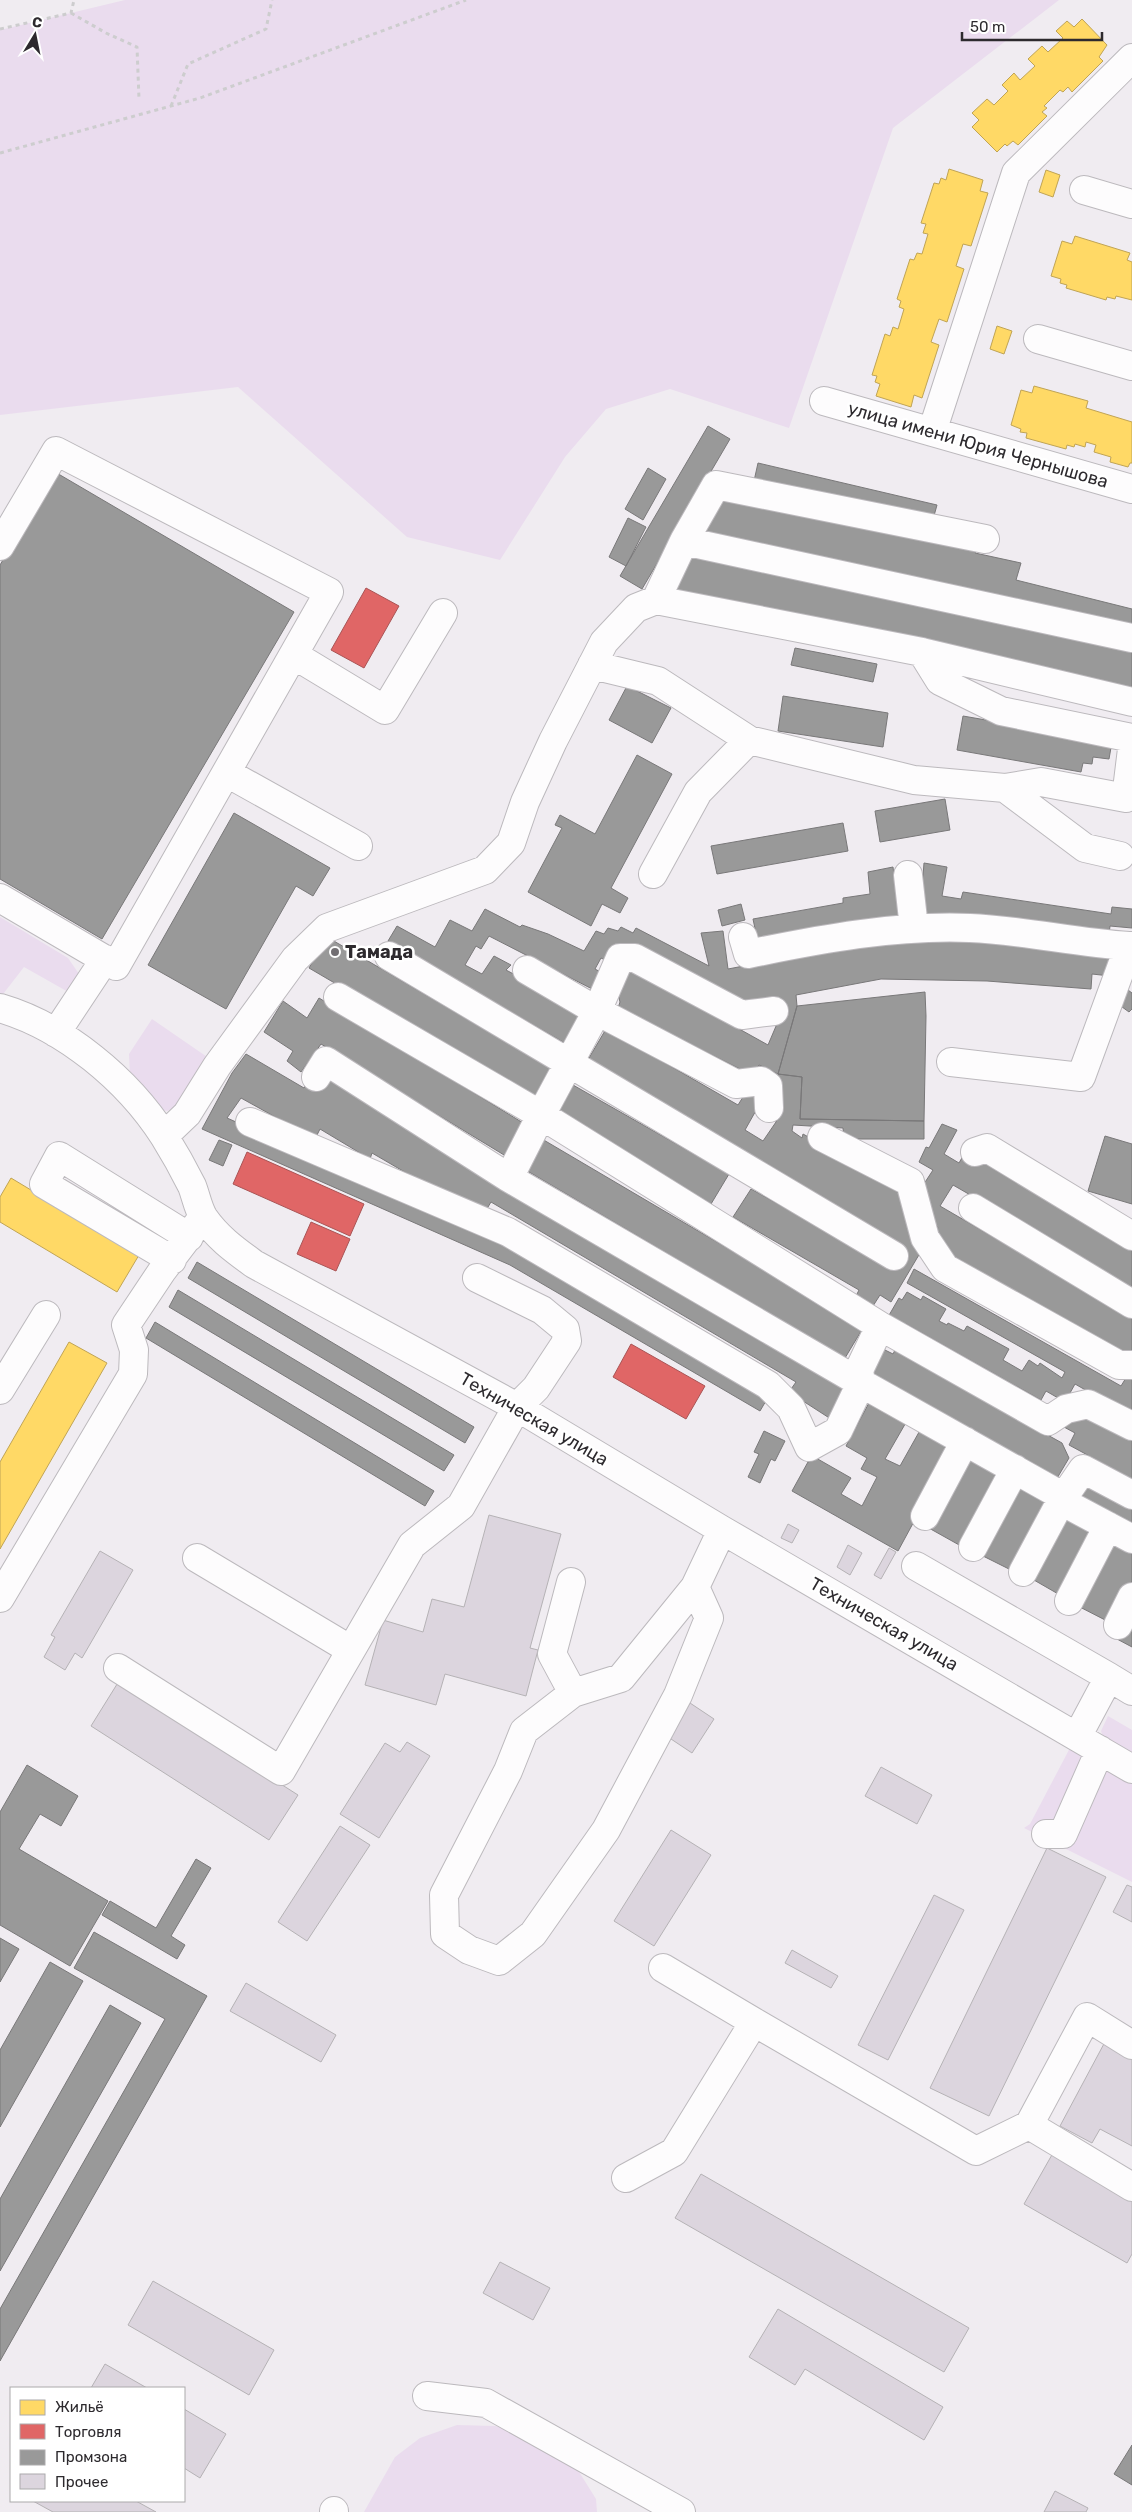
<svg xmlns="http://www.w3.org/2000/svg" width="1132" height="2512" font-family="Rubik,sans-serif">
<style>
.green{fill:#eadcee}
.homes{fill:#ffd966;stroke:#c0a455}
.shops{fill:#e06666;stroke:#aa5455}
.industry{fill:#999;stroke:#797879}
.building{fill:#dcd5de;stroke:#b5b2b5}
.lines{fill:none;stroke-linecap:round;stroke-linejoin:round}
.minor-casing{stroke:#bcb9bd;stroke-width:30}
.path{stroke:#cdcdce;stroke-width:3;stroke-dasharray:4 4;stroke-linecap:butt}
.minor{stroke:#fdfcfd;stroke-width:28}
.poi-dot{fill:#716e72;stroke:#fff;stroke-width:2}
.labels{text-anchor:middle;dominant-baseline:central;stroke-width:5;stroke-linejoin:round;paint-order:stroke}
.street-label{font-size:18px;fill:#2d2a2e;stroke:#fff}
.poi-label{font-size:18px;font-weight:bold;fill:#2d2a2e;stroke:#fff;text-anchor:start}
</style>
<rect width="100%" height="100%" fill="#f0ecf1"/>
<path class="green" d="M125 0H1059L893 128 789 428 670 389 606 409 565 457 500 560 407 537 238 387 0 415V30Z
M0 917 68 958 79 974 70 993 24 967 0 998Z
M152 1019 213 1061 175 1108 167 1111 155 1108 130 1076 129 1054Z
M1108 1716 1132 1730V1759L1105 1743 1101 1731Z
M1071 1746 1132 1781V1882L1024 1828 1030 1824Z
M457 2425 495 2426 543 2439 576 2467 596 2499 597 2512H364L395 2457 420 2438Z"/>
<path class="homes" d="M1082 19 1107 45 1099 57 1103 61 1072 92 1068 87 1063 92 1060 90 1044 106 1047 108 1042 112 1047 116 1018 145 1013 141 1007 146 1005 144 997 152 972 127 979 120 972 113 987 99 994 105 1008 91 1002 85 1014 73 1020 80 1035 66 1028 59 1042 46 1048 52 1063 38 1056 31 1067 21 1074 27Z
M949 169 983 180 980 191 988 193 971 246 963 244 956 266 964 269 947 322 939 319 931 342 939 345 922 398 914 395 911 407 876 396 880 384 875 382 877 376 872 375 885 334 890 336 893 327 898 329 904 309 899 307 901 301 897 299 910 259 914 260 917 253 922 254 928 234 923 233 926 224 921 223 934 183 939 184 941 178 946 180Z
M1046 170 1060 175 1053 197 1039 192Z
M1075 236 1130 253 1127 260 1132 262V300L1116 296 1115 299 1107 297 1106 300 1066 288 1067 285 1060 283 1061 279 1051 276 1062 241 1072 244Z
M997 326 1012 331 1004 354 990 349Z
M1034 386 1088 401 1086 408 1132 422V463H1130L1128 467 1110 462 1111 457 1094 452 1096 445 1086 442 1085 447 1075 444 1074 447 1067 445 1066 449 1026 438 1027 433 1020 432 1021 429 1011 425 1021 390 1032 393Z
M11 1178 139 1255 117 1292 0 1222V1197Z
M69 1342 107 1363 0 1549V1462Z"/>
<path class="shops" d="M366 588 399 606 364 668 331 650Z
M247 1152 364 1204 350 1236 233 1184Z
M311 1222 350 1239 336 1271 297 1254Z
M631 1344 705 1386 686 1419 613 1377Z"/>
<path class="industry" d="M708 426 730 439 642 589 620 576Z
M758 463 937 505 932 523 754 481Z
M648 468 666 479 643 520 625 509Z
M55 472 294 612 102 939 0 879V565Z
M715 498 978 547 975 553 1021 563 1016 580 1132 609V629L702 533Z
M628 518 646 527 626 566 609 557Z
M689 555 1132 652V692L676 591Z
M795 648 877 664 873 682 791 665Z
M627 686 671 708 652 743 609 720Z
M783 696 888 713 883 747 778 731Z
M963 716 1112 742 1109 759 1093 757 1092 764 1083 763 1081 772 957 750Z
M637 755 672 774 611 888 628 898 620 913 602 904 591 926 528 892 562 828 555 825 560 815 595 834Z
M945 799 950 830 880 842 875 811Z
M234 813 330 868 313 896 296 886 226 1009 148 965Z
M843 823 848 851 717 874 711 846Z
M924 863 947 867 942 896 961 899 963 892 1111 914 1112 907 1132 909V928L1110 926 1109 935 920 914Z
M893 867 899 917 757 938 753 919 843 903V898L870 894 868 872Z
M741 904 745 920 722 926 718 910Z
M485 909 520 927 522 925 548 934 584 951 596 931 604 934 608 928 618 931 621 927 633 933 636 928 709 966 701 933 723 931 728 969 848 946 968 940 1112 957 1110 976 1092 974 1091 989 987 981 881 979 796 995 797 1006 778 1074 759 1065 752 1075 618 1008 620 1002 616 986 626 966 768 1045 782 1012 780 1001 731 1007 728 996 630 947 627 951 617 947 609 962 601 958 595 969 604 974 598 992 489 936 481 949 476 946 465 965 482 974 494 956 511 965 506 970 588 1014 570 1046 388 941 397 926 435 947 450 920 472 931Z
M327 937 554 1070 536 1101 309 968Z
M1128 990 1132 993V1009L1129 1012 1118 1004Z
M925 992 926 1016 924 1121 800 1119 802 1077 778 1074 797 1006Z
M319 998 528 1126 509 1158 321 1044 301 1072 287 1061 293 1051 264 1032 283 1001 307 1018Z
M606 1029 738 1105 748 1089 763 1098 745 1130 763 1141 776 1122 778 1074 802 1077 800 1119 924 1121V1139H844L843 1128 793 1125 792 1131 802 1138 803 1134 903 1189 923 1248 891 1302 880 1295 873 1306 856 1296 859 1290 733 1217 751 1189 894 1268 905 1248 586 1063Z
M246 1054 304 1088 307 1083 326 1071 851 1390 834 1421 789 1392 796 1382 491 1202 482 1217 372 1153 370 1159 320 1129 315 1139 241 1098 227 1118 508 1242 770 1394 760 1411 510 1265 202 1129 232 1073Z
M573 1085 729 1174 711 1204 556 1116Z
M942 1124 957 1130 944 1154 959 1163 963 1156 979 1158 1132 1248V1288L953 1185 940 1206 1132 1318V1353L1129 1358 939 1249 931 1238 938 1227 927 1220 918 1193 933 1170 919 1162 926 1147 929 1148Z
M1105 1136 1132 1144V1204L1088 1191Z
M542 1139 863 1328 845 1358 524 1169Z
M219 1140 232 1145 223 1166 209 1160Z
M197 1262 474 1427 465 1443 188 1278Z
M914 1269 1121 1386 1129 1373 1132 1375V1411L1126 1413 1075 1384 1065 1402 1046 1391 1041 1400 906 1324 905 1327 888 1317 899 1298 902 1300 907 1292 921 1300 923 1296 946 1309 939 1321 947 1325 948 1323 964 1331 967 1326 1009 1349 1003 1360 1022 1371 1029 1360 1038 1366 1040 1363 1062 1378 1065 1372 907 1283Z
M178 1290 454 1455 444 1471 169 1307Z
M155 1322 434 1491 425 1506 146 1338Z
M881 1348 893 1354 895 1350 1062 1443 1069 1458 1056 1480 867 1373Z
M871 1399 908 1419 885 1459 900 1466 923 1425 956 1444 898 1551 792 1491 808 1462 816 1458 851 1478 841 1494 862 1506 877 1477 861 1469 867 1458 846 1446Z
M1072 1413 1083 1414 1132 1440V1479L1069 1445 1075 1433 1064 1427Z
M764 1431 785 1441 775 1461 771 1459 760 1483 748 1477 759 1454 754 1452Z
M966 1457 1000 1476 961 1546 927 1527Z
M1090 1481 1132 1504V1528L1080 1500Z
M1013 1485 1045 1501 1009 1569 977 1553Z
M1062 1513 1096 1532 1060 1595 1027 1576Z
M1107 1540 1132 1552V1581L1111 1623 1074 1604Z
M1132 1611V1647L1117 1639Z
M27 1765 78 1796 61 1826 40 1814 19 1849 108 1901 70 1966 0 1925V1812Z
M196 1859 211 1868 171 1936 185 1945 177 1959 102 1915 110 1901 156 1928Z
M94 1932 207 1996 0 2361V2309L165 2019 74 1968Z
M0 1938 19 1949 0 1982Z
M50 1962 83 1981 0 2127V2050Z
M110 2005 141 2023 0 2271V2199Z
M1132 2445V2485L1114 2474Z"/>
<path class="building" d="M489 1515 561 1534 530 1648 538 1650 526 1696 445 1674 436 1705 365 1685 383 1620 423 1632 432 1599 464 1607Z
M788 1524 799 1530 792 1543 781 1538Z
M848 1545 862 1553 850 1575 837 1567Z
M889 1548 896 1552 881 1579 874 1575Z
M100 1551 133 1570 82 1658 75 1653 65 1670 44 1657 55 1637 51 1635Z
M119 1681 298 1795 269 1840 91 1726Z
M690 1703 714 1719 692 1753 668 1737Z
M407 1742 430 1756 379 1838 340 1814 385 1743 400 1752Z
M881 1767 932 1795 917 1824 865 1796Z
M340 1826 370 1845 307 1941 278 1922Z
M671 1830 711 1855 654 1946 614 1921Z
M1047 1848 1106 1877 989 2116 930 2088Z
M1127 1885 1132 1887V1922L1113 1912Z
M934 1895 964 1910 888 2060 858 2045Z
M792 1950 838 1976 831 1988 785 1963Z
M246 1983 336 2035 321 2062 230 2011Z
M1106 2040 1132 2054V2146L1100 2129 1092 2143 1060 2126Z
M1053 2153 1132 2199V2254L1127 2263 1024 2204Z
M701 2174 969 2328 944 2372 675 2218Z
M500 2262 550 2288 533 2320 483 2293Z
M153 2281 274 2350 249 2395 128 2325Z
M778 2309 943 2407 924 2440 805 2369 795 2385 749 2357Z
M105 2364 147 2388H91Z
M184 2409 226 2434 200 2478 184 2468Z
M1055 2491 1088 2508 1086 2512H1044Z
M33 2501H136L156 2512H53Z"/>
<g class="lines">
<defs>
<path id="minor" d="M1084 190 1132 204
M1038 339 1132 366
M824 401 1132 489
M932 432 1016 173 1132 58
M684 541 716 485 985 539
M0 546 56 451 329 592 116 966 0 898
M656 600 684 541 1132 638
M922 652 940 681 1001 711 1132 738
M294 655 385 710 443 613
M592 665 658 681 749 740 698 792 653 874
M749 740 914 780 1005 788 1085 848 1120 856
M227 773 358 846
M1005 788 1041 782 1126 798 1132 749
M908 875 914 928
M743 937 748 954C821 939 895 925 970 928 1023 930 1076 943 1129 946
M389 956 569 1063 597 1011 736 1084 761 1081 768 1086 769 1108
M527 970 597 1011 620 958H635L742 1015 774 1011
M0 1008C65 1027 128 1080 164 1136 174 1152 184 1170 192 1186 196 1196 198 1209 204 1218 218 1238 235 1250 254 1264L517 1407 722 1530 1132 1769
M56 1033 105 959
M951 1062 1081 1077 1129 946H1132
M316 1077 326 1061 509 1178 541 1115 338 997
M250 1122 508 1232 768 1385 791 1408 809 1447 838 1431 861 1383 1055 1492 1061 1501 1132 1539
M164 1136 187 1114 217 1066 295 959 327 928 485 870 511 843 525 802 553 741 604 642 636 608 656 600 922 652 1132 702
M822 1137 910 1182 925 1238 945 1268 1119 1365H1132
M975 1152 987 1148 1132 1236
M509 1178 861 1383
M973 1208 1132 1304
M172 1260 44 1184 59 1156 189 1237
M880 1326 541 1115 569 1063 894 1256
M861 1383 859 1370 880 1326 1048 1421 1066 1409 1088 1404 1132 1426
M0 1390 46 1315
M925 1516 965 1441
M973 1547 1015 1469
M197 1558 351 1650
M916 1566 1109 1677 1077 1737
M1023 1572 1061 1501 1083 1469 1132 1495
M571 1582 552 1654 573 1693
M695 1587 621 1678 573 1693 524 1731 508 1771 444 1895 445 1934 469 1950 499 1961 533 1934 606 1830 678 1695 709 1618 695 1587 722 1530
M0 1598 133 1374 134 1350 126 1325 162 1271 203 1217
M1069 1601 1108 1526
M1118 1625 1132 1597
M118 1668 281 1771 412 1545 461 1506 517 1407 536 1388 567 1341 565 1329 542 1310 477 1278
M1109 1677 1132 1691
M1046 1834H1063L1100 1750
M754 2022 976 2151 1029 2125 1132 2187
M1029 2125 1087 2017 1132 2045
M626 2178 674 2152 754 2022 663 1968
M427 2396 486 2403 681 2512
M334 2512V2511"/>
</defs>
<use href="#minor" class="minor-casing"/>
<path class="path" d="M71 13 106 33 137 47 139 99
M0 29 71 13 74 0
M171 106 188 64 266 29 272 0
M0 153 200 98 466 0"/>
<use href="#minor" class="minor"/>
</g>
<circle class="poi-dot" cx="335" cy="952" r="5"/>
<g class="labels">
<g class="street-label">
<text transform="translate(978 445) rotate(16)">улица имени Юрия Чернышова</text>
<text transform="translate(534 1419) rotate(30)">Техническая улица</text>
<text transform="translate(884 1624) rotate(30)">Техническая улица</text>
</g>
<g class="poi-label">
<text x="345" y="952">Тамада</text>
</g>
</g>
<rect x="10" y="2387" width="175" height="115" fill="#ffffff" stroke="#abaaab"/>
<rect x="20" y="2400" width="25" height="15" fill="#ffd966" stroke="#abaaab"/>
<text x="55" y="2412" font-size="15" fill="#2d2a2e">Жильё</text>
<rect x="20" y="2424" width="25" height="15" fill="#e06666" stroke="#abaaab"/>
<text x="55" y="2437" font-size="15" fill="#2d2a2e">Торговля</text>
<rect x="20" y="2450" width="25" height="15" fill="#999999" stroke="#abaaab"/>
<text x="55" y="2462" font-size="15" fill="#2d2a2e">Промзона</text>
<rect x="20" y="2474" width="25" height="15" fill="#dcd5de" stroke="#abaaab"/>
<text x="55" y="2487" font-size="15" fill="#2d2a2e">Прочее</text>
<g transform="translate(35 35) rotate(10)" stroke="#ffffff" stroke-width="4" paint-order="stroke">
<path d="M0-4L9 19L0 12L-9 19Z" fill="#2d2a2e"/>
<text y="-8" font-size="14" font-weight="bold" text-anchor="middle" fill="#2d2a2e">С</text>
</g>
<path d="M962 32v8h140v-8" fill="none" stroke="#2d2a2e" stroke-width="2.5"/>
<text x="970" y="32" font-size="15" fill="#2d2a2e" stroke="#ffffff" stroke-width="4" paint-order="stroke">50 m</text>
</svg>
